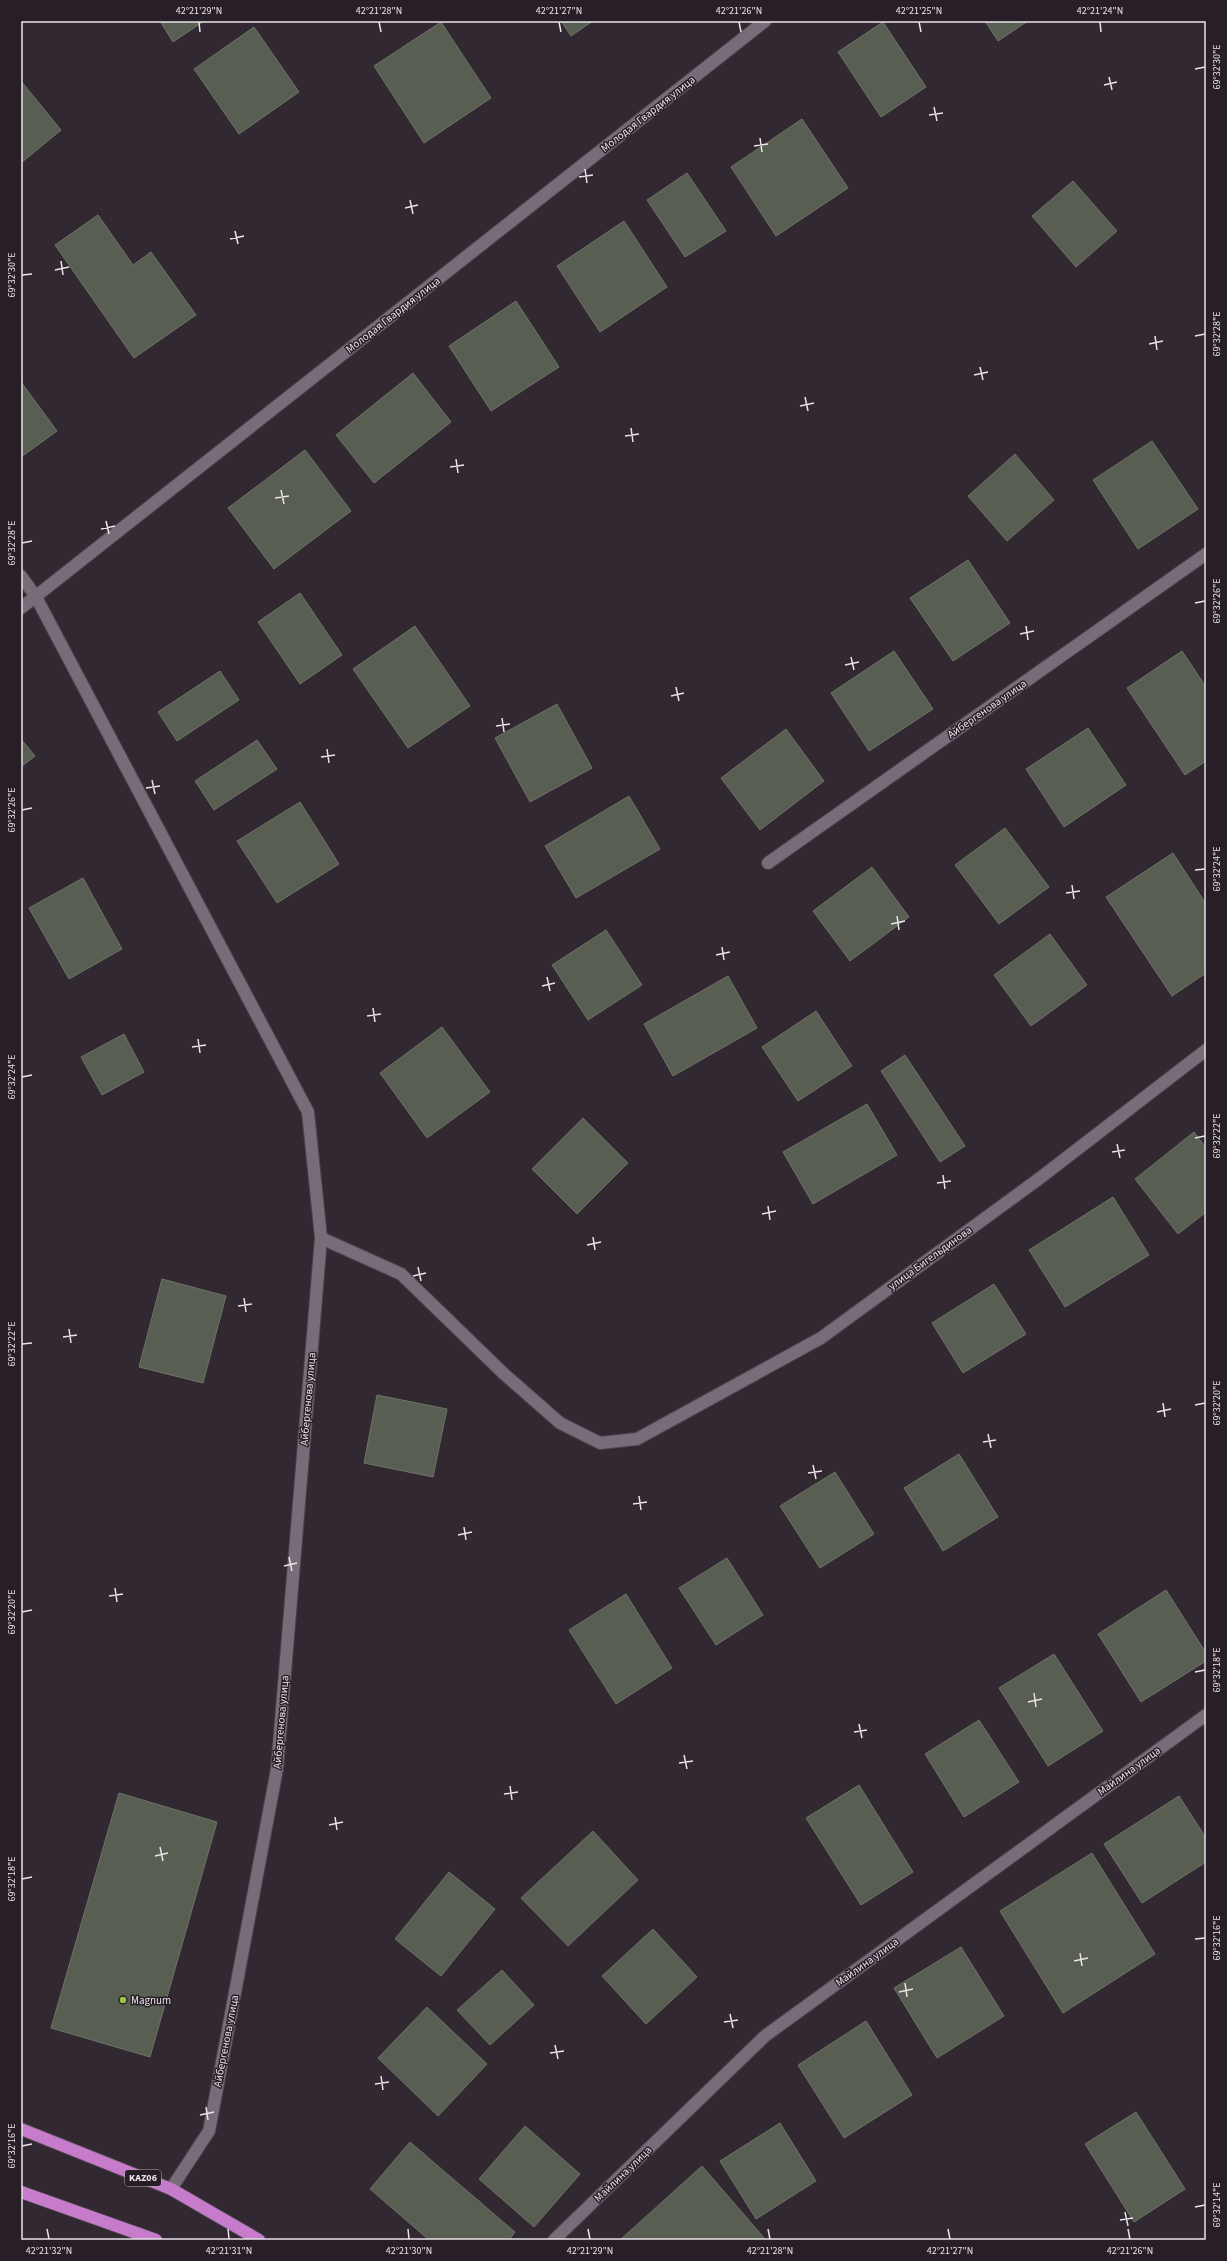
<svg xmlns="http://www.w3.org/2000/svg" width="1227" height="2261" font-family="'Source Sans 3',sans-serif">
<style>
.building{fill:#585e51;stroke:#6d7465}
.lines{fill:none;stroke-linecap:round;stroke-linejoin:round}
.minor-casing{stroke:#4b434c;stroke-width:14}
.highway-casing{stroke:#4b434c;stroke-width:14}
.minor{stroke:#786c78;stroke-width:12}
.highway{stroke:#c67cca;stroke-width:12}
.ticks{fill:none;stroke:#e9e3e9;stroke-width:1.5}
.poi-dot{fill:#94cc3c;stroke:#281e28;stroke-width:1.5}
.labels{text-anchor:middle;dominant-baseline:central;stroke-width:3;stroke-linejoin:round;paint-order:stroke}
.shield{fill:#281e28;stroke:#afa8af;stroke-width:1}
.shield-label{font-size:10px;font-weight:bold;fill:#e9e3e9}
.street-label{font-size:11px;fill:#e9e3e9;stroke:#281e28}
.poi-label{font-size:11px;fill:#e9e3e9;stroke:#281e28;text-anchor:start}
.neatline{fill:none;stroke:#e9e3e9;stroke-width:1.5}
.ticks-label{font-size:10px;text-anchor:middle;fill:#e9e3e9}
</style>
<rect width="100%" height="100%" fill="#322832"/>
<path class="building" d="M160 21H204L173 42Z
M561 21H593L571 36Z
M985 21H1028L998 41Z
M441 22 491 98 424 143 374 66Z
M883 22 926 87 881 117 838 52Z
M254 27 299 92 239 134 194 69Z
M21 81 61 130 21 163Z
M802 119 848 188 776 236 731 167Z
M687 173 726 231 685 257 647 200Z
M1073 181 1117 231 1076 267 1032 216Z
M98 215 133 265 151 252 196 315 134 358 55 245Z
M624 221 667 287 600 332 557 266Z
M516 301 559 367 491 411 449 346Z
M413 373 451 422 374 483 336 435Z
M21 382 57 431 21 457Z
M1152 441 1198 509 1138 549 1093 480Z
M305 450 351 511 274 569 228 508Z
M1015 454 1054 500 1007 541 968 496Z
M968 560 1010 623 953 661 910 598Z
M300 593 342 655 300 684 258 622Z
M415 626 470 706 408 748 353 669Z
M894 651 933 709 869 751 831 693Z
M1182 651 1206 687V761L1185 775 1127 688Z
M220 671 239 700 177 741 158 712Z
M557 704 592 768 530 802 495 738Z
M1088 728 1126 785 1064 827 1026 769Z
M786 729 824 781 760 830 721 778Z
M21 739 35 756 21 767Z
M257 740 277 769 214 810 195 781Z
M629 796 660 849 576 898 545 846Z
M300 802 339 864 277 903 237 841Z
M1005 828 1049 887 999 924 955 865Z
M1173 853 1206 904V973L1172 996 1106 897Z
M872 867 909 917 850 961 813 911Z
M83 878 122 949 69 979 29 908Z
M606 930 642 985 588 1020 552 965Z
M1050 934 1087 985 1031 1026 994 975Z
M728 976 757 1028 673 1076 644 1024Z
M816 1011 852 1066 798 1101 762 1047Z
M442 1027 490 1092 427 1138 380 1073Z
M124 1034 144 1072 102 1095 81 1057Z
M905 1055 965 1146 940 1162 881 1071Z
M867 1104 897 1155 813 1204 783 1152Z
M583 1118 628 1163 577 1214 532 1169Z
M1194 1132 1206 1148V1212L1178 1234 1135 1179Z
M1113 1197 1149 1255 1065 1307 1029 1250Z
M162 1279 226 1296 203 1383 139 1367Z
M994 1284 1026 1334 963 1373 932 1323Z
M377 1395 447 1409 433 1477 364 1463Z
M959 1454 998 1517 943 1551 904 1488Z
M835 1472 874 1534 820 1568 780 1506Z
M727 1558 763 1615 716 1645 679 1588Z
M1166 1590 1206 1653V1661L1141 1702 1098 1634Z
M626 1594 672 1668 616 1704 569 1630Z
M1054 1654 1103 1731 1048 1766 999 1688Z
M979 1720 1019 1782 964 1817 925 1754Z
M859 1785 913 1872 861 1905 806 1818Z
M119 1793 217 1822 150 2057 51 2028Z
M1179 1796 1206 1838V1862L1142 1903 1104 1844Z
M593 1831 638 1880 568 1946 521 1898Z
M1092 1853 1155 1954 1063 2013 1000 1911Z
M449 1872 495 1909 441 1976 395 1939Z
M653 1929 697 1977 646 2024 602 1976Z
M961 1947 1004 2016 937 2058 894 1988Z
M502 1970 534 2005 490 2045 457 2010Z
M427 2007 487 2064 438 2116 378 2058Z
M866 2021 912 2095 844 2138 798 2065Z
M1136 2112 1185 2189 1134 2222 1085 2144Z
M780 2123 816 2181 756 2219 720 2161Z
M525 2126 580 2174 534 2227 479 2179Z
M410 2142 515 2232 509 2240H429L370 2189Z
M702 2166 766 2240H620Z"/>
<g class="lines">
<defs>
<path id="minor" d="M21 576 36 597 308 1112 321 1238 401 1274 503 1373 560 1423 600 1443 637 1439 821 1338 1040 1178 1206 1050
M21 608 765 21
M768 863 1206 554
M171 2189 209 2131 277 1769 321 1238
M554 2240 765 2036 1206 1715"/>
<path id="highway" d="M21 2129 171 2189 259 2240
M21 2192 156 2240"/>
</defs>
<use href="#minor" class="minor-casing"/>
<use href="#highway" class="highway-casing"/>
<use href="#minor" class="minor"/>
<use href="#highway" class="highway"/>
</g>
<path class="ticks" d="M199 22 200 32M379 22 381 32M559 22 561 32M739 22 741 32M919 22 921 32M1100 22 1101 32M1195 69 1205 67M1109 77 1112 90M1104 85 1117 82M934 107 937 121M929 115 943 113M760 138 762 152M754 146 768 144M585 169 587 183M579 177 593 175M410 200 413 214M405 208 418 205M235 231 238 244M230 239 244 236M61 261 63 275M55 270 69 267M22 275 32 274M1155 336 1157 350M1195 336 1205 334M1149 344 1163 341M980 367 983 380M974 375 988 372M805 397 808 411M800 406 814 403M631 428 633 442M625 436 639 434M456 459 458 473M450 467 464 465M281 490 284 504M275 498 289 496M106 521 109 534M101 529 115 526M22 543 32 541M1195 603 1205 601M1026 626 1028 640M1020 634 1034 631M851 657 854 670M845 665 859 662M676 687 679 701M671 696 684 693M502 718 504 732M496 726 510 724M327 749 329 763M321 757 335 755M152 780 155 794M146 788 160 786M22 810 32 808M1195 870 1205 869M1072 885 1074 899M1066 893 1080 891M897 916 899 930M891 924 905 921M722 947 724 960M716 955 730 952M547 977 550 991M542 986 555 983M373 1008 375 1022M367 1016 381 1014M198 1039 200 1053M192 1047 206 1045M22 1077 32 1075M1195 1138 1205 1136M1117 1144 1120 1158M1112 1152 1125 1150M943 1175 945 1189M937 1183 951 1181M768 1206 770 1220M762 1214 776 1211M593 1237 595 1250M587 1245 601 1242M418 1267 421 1281M413 1276 426 1273M244 1298 246 1312M238 1306 252 1304M69 1329 71 1343M63 1337 77 1335M22 1344 32 1343M1163 1403 1165 1417M1195 1405 1205 1403M1157 1412 1171 1409M988 1434 991 1448M983 1442 996 1440M813 1465 816 1479M808 1473 822 1471M639 1496 641 1510M633 1504 647 1502M464 1527 466 1540M458 1535 472 1532M289 1557 292 1571M284 1566 297 1563M115 1588 117 1602M109 1596 123 1594M22 1612 32 1610M1195 1672 1205 1670M1034 1693 1036 1707M1028 1702 1042 1699M859 1724 862 1738M854 1732 867 1730M684 1755 687 1769M679 1763 693 1761M510 1786 512 1800M504 1794 518 1792M335 1817 337 1830M329 1825 343 1822M160 1847 163 1861M155 1856 168 1853M22 1879 32 1877M1195 1939 1205 1938M1080 1953 1082 1966M1074 1961 1088 1958M905 1983 907 1997M899 1992 913 1989M730 2014 733 2028M724 2022 738 2020M555 2045 558 2059M550 2053 564 2051M381 2076 383 2090M375 2084 389 2082M206 2107 208 2120M200 2115 214 2112M22 2146 32 2144M1195 2207 1205 2205M1125 2212 1128 2226M1120 2220 1133 2218M47 2229 49 2239M228 2229 229 2239M408 2229 409 2239M588 2229 590 2239M768 2229 770 2239M948 2229 950 2239M1128 2229 1130 2239"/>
<circle class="poi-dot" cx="123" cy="2000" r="4"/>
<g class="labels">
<rect class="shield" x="125" y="2170" width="36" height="16" rx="3"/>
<g class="shield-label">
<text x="143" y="2178">KАZ06</text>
</g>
<g class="street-label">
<text transform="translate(648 114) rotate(-38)">Молодая Гвардия улица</text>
<text transform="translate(393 315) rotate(-38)">Молодая Гвардия улица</text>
<text transform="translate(987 709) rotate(-35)">Айбергенова улица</text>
<text transform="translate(930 1258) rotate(-36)">улица Бигельдинова</text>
<text transform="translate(308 1399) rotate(-85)">Айбергенова улица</text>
<text transform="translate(281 1722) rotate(-85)">Айбергенова улица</text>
<text transform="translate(1129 1771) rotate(-36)">Майлина улица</text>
<text transform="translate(867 1962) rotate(-36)">Майлина улица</text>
<text transform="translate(226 2041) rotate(-79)">Айбергенова улица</text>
<text transform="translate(623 2174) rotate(-44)">Майлина улица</text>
</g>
<g class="poi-label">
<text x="131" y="2000">Magnum</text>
</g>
</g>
<rect width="1227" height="2261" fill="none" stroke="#281e28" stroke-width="44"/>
<rect x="22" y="22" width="1183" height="2217" class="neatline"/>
<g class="ticks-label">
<text x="199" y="14">42°21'29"N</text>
<text x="379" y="14">42°21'28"N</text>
<text x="559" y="14">42°21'27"N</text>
<text x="739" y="14">42°21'26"N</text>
<text x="919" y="14">42°21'25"N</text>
<text x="1100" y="14">42°21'24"N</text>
<text transform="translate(1216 67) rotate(-90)" y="4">69°32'30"E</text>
<text transform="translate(11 275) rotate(-90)" y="4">69°32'30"E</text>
<text transform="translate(1216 334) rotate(-90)" y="4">69°32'28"E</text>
<text transform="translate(11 543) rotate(-90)" y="4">69°32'28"E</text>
<text transform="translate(1216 601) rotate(-90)" y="4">69°32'26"E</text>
<text transform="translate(11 810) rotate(-90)" y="4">69°32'26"E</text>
<text transform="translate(1216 869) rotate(-90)" y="4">69°32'24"E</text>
<text transform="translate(11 1077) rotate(-90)" y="4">69°32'24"E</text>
<text transform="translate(1216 1136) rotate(-90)" y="4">69°32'22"E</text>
<text transform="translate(11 1344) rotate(-90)" y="4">69°32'22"E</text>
<text transform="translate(1216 1403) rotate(-90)" y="4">69°32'20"E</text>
<text transform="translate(11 1612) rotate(-90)" y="4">69°32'20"E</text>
<text transform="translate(1216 1670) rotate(-90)" y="4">69°32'18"E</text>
<text transform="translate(11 1879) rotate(-90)" y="4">69°32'18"E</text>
<text transform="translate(1216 1938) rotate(-90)" y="4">69°32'16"E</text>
<text transform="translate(11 2146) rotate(-90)" y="4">69°32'16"E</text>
<text transform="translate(1216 2205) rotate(-90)" y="4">69°32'14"E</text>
<text x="49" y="2254">42°21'32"N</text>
<text x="229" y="2254">42°21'31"N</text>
<text x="409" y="2254">42°21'30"N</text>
<text x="590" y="2254">42°21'29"N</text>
<text x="770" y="2254">42°21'28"N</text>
<text x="950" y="2254">42°21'27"N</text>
<text x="1130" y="2254">42°21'26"N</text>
</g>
</svg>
